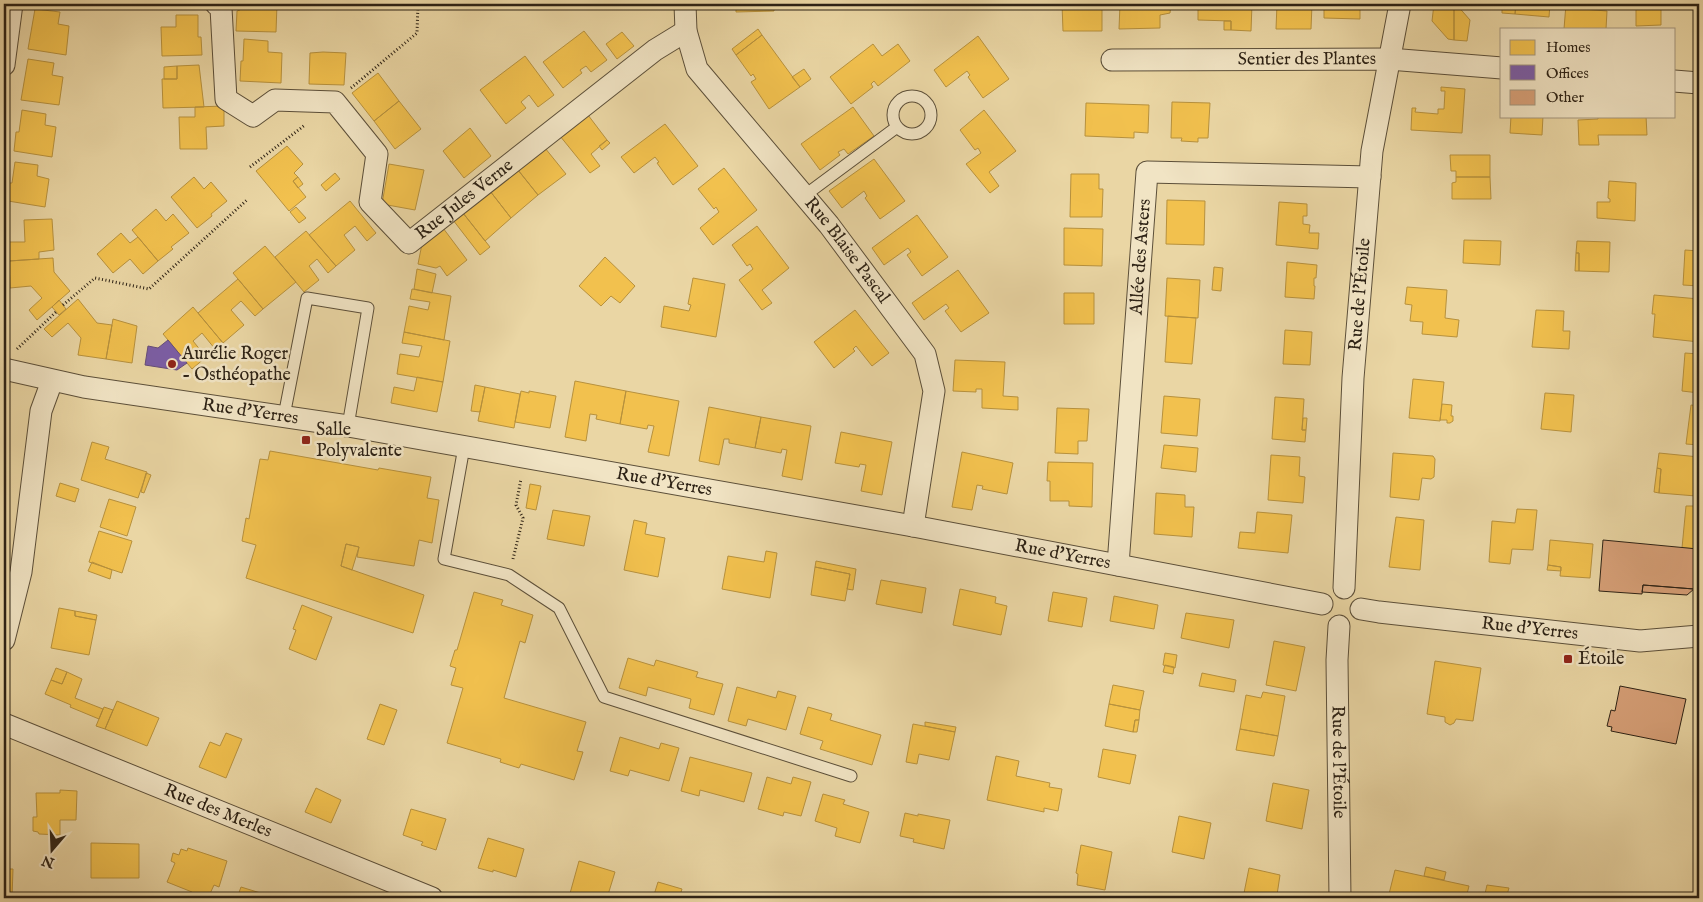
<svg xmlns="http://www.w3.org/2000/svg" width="1703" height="902" font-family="'IM FELL English',serif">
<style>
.homes{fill:#f2c14e;stroke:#b7913d}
.offices{fill:#7b5ea7;stroke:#644c7b}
.building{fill:#d7a078;stroke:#2d2215}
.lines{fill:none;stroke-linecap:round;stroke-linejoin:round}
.service-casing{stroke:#5c4f39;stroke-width:13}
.minor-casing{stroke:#5c4f39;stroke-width:23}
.path{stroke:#2d2215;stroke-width:3;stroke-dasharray:1 2.5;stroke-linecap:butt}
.service{stroke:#f1e4c4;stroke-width:11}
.minor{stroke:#f1e4c4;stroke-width:21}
.poi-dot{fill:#8f2418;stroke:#f1e4c4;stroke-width:2}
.labels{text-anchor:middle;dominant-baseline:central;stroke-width:5;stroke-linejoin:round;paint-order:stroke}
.street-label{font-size:18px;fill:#2d2215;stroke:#f1e4c4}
.poi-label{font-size:18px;fill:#2d2215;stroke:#f1e4c4;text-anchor:start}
</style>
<rect width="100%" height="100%" fill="#ead6a4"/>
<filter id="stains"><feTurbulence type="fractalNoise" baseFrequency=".004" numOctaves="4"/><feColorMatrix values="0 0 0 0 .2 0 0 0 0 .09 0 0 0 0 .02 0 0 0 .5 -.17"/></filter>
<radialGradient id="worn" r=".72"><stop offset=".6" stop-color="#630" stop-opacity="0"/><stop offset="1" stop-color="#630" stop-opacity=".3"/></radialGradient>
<path class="homes" d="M136 4H175V6Z
M240 4H277L276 32 236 31 237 11 240 10Z
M647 4H668V9H647Z
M736 4H774V11L736 12Z
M1062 4H1102V31H1063Z
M1120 4H1171L1170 13 1160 15V28L1119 29Z
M1198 4H1252L1251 31 1231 30V21L1198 20Z
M1277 4H1312L1311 29H1276Z
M1324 4H1360V19L1324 18Z
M1434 4H1454V40L1448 39 1432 21Z
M1454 4H1456L1470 20 1467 41 1454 40Z
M1502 4H1516L1515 14 1502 13Z
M1516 4H1550L1549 17 1515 14Z
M1566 4 1582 5V9L1607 11 1606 29H1564Z
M1636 4H1661V25L1636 26Z
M35 9 60 12 58 24 69 26 66 55 28 49Z
M176 15H198V37H201L202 55 162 56 161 27H176Z
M1224 21H1231V30H1224Z
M758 29 762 35 736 55 732 49Z
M584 31 607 60 591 72 586 66 580 70 582 73 563 88 543 62Z
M622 32 634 46 617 59 606 44Z
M762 35 800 87 769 109 751 82 756 79 753 74 751 76 736 55Z
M978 36 1009 79 983 98 968 77 970 75 967 71 946 87 934 70Z
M244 39 268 41V52L282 53 281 83 240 81 241 61H243Z
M873 44 882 56 898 44 910 61 878 86 874 81 871 84 873 87 851 104 830 77Z
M323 52 346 53 344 85 309 84 310 53Z
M525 56 554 95 538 107 529 95 521 102 526 108 506 124 480 90Z
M28 59 54 63 52 75 63 77 59 105 21 100Z
M199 65 204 107 163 108 162 79H177V66Z
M177 66V79H164V67Z
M804 69 811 79 800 87 792 77Z
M378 73 399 101 374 121 352 93Z
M1441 87 1465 89 1462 133 1411 130 1412 108H1416L1415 112 1438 114V109H1444L1445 91H1441Z
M399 101 421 129 395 149 374 121Z
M1172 102 1210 103 1208 138H1198V142L1181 141 1182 138H1171Z
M1086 103 1149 105 1148 133 1134 132V138L1085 136Z
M224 106V126L206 127 207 149H180L179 117H195V107Z
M853 107 874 136 848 154 844 149 838 152 840 155 820 170 801 144Z
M22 110 46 114 45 125 56 127 52 157 14 151 16 132H19Z
M984 110 1016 151 989 172 999 186 990 193 966 164 981 153 978 148 975 150 960 130Z
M588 115 607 140 591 154 600 166 590 173 560 136Z
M1511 116H1543L1542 135 1510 133Z
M1598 116H1646L1647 135H1598L1599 145H1579L1578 120 1598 119Z
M665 124 698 166 673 185 657 163 659 162 655 157 634 173 621 157Z
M470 128 491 156 464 178 443 151Z
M607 140 610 143 602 150 599 146Z
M287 146 303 164 294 173 298 177 293 181 306 197 289 211 256 171Z
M545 148 566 174 538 195 518 170Z
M1450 155H1490V177H1456V171H1451Z
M874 159 905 201 880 219 865 198 867 196 864 191 842 208 829 191Z
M15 162 38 165 37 176 49 179 45 207 8 201 9 183H12Z
M389 164 424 170 415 210 382 204Z
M724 168 757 210 713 245 700 228 719 212 716 207 714 209 698 189Z
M518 170 538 195 511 218 490 191Z
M335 173 340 179 326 191 321 185Z
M1071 174H1099V189H1103L1102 217H1070Z
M194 177 204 189 211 182 227 201 211 214 212 216 197 228 171 197Z
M298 177 303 184 298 188 293 181Z
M1456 177H1490L1491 199H1452V183L1456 182Z
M1609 181 1636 183 1635 221 1597 218V202H1610V199L1608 198Z
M490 191 511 218 485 241 463 213Z
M1167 200 1205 201 1204 245 1166 244Z
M350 201 376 233 367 241 355 226 344 235 355 250 336 266 309 235Z
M1279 202 1307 204V216H1303V224L1310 225 1309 233H1319L1318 249 1276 245Z
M296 207 306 218 299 223 290 212Z
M156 209 166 221 173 214 189 233 171 247 173 249 158 261 132 230Z
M463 213 490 247 480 255 453 220Z
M917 215 948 257 922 276 907 255 911 252 908 248 884 265 872 248Z
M52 219 54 250 39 252V259L9 261 8 242H25L24 220Z
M757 226 789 268 762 290 772 303 762 310 739 280 753 269 750 264 747 266 732 245Z
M443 228 467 260 447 276 440 266 436 268 418 264 422 244Z
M1064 228 1103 229 1102 266 1064 265Z
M306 231 336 266 328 273 317 259 309 266 319 280 304 292 275 257Z
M121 233 130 243 138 237 158 261 143 274 130 259 113 273 97 254Z
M1464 240 1501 241 1500 265 1463 263Z
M1577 241 1610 242 1609 272 1579 271V253H1576Z
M265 246 296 282 263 309 233 273Z
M1685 250 1699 251V286L1683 285Z
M1576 253H1579V271H1575Z
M605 257 635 286 620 303 611 296 601 306 579 286Z
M53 258 54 272 70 291 37 320 29 310 42 298 31 286 10 288 9 261Z
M1287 262 1317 265 1316 278H1314V286H1315L1314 299 1285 297Z
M1214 267 1223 268 1221 291 1212 290Z
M417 269 436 274 432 293 414 289Z
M958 270 989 313 961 332 945 311 949 308 946 304 924 320 912 303Z
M693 278 725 284 716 337 661 327 664 306 689 311 691 305 688 304Z
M1167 278 1200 280 1198 318 1165 316Z
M238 279 263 309 255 316 241 301 231 310 244 325 223 343 198 313Z
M1407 287 1447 290 1445 318 1459 320 1457 337 1422 334 1423 322 1410 321 1412 305 1405 304Z
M412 289 451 296 444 340 404 332 409 306 428 310 430 302 410 299Z
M1064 293H1094V324H1064Z
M1654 295 1699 299V342L1653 337 1655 314H1652Z
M78 299 97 323 112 325 106 359 78 355 81 338 68 323 52 337 44 329Z
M59 300 66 309 59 315 52 307Z
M193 307 223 343 215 349 202 333 193 341 206 357 192 369 163 334Z
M855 310 889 353 872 366 856 346 853 349 855 351 834 368 814 342Z
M1536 310 1564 311 1563 331H1570L1569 349 1532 347Z
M1168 316 1196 318 1192 364 1165 362Z
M113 319 137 326 132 363 106 359Z
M1285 330 1312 332 1310 365 1283 364Z
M404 332 450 341 443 382 397 374 400 354 419 357 422 346 402 343Z
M1685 353 1699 354V393L1682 391Z
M955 360 1005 362 1003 396 1018 397V410L982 408V389H976V392L953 391Z
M417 377 443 382 437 412 391 403 394 387 414 391Z
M1413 379 1444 382 1440 421 1409 418Z
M575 381 626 391 620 424 596 419 597 415 590 414 586 441 565 437Z
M475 385 485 387 480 412 471 411Z
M485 387 520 394 514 428 478 421Z
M521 391 529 393V391L556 396 550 428 515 422Z
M626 391 679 401 669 456 648 452 654 426 648 425 647 429 620 424Z
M1545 393 1574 395 1571 432 1541 429Z
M1164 396 1200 399 1197 436 1161 433Z
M1275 397 1304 399 1302 430H1306L1305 442 1272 439Z
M1442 404 1452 405 1451 416H1453V421L1450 423H1447V420H1440Z
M1691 405 1699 406V445L1686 444Z
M709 407 761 417 755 448 729 443V439H724L719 465 699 461Z
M1057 408 1089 409 1087 441H1078V454L1055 453Z
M761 417 811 426 802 480 782 476 787 450 782 449 781 453 755 448Z
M1303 418H1307L1306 430H1302Z
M841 432 892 442 882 495 861 491 866 465 860 464 859 467 835 463Z
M92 442 109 447 105 459 147 472 138 498 81 480Z
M1164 445 1198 448 1196 472 1161 468Z
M270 451 378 470 379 468 431 477 427 498 439 500 432 543 419 540 414 566 357 557 359 547 346 544 341 566 424 595 413 633 246 578 256 545 242 541 246 518 249 519 260 459 268 460Z
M962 452 1013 463 1007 494 982 489 983 486 977 485 972 510 952 507Z
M1393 453 1433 456 1435 459 1434 477 1431 479 1422 478 1419 500 1390 497Z
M1659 453 1699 457 1696 496 1659 493 1661 469 1657 468Z
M1271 455 1300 457 1299 476 1305 477 1303 503 1268 500Z
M1048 462 1093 463 1092 507 1069 506V501H1050V481H1047Z
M1657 468 1661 469 1659 493 1654 492Z
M1698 471H1699V497L1696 496Z
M146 473 151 475 144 493 141 492Z
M60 483 79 489 75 502 56 496Z
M530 484 541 486 536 510 526 508Z
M1156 493 1185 495V507H1194L1192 537 1154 534Z
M109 499 136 507 127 536 100 527Z
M1686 506H1699V549L1682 548Z
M1517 509 1537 510 1533 550 1512 549 1510 564 1489 562 1492 521 1515 523Z
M553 510 590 516 584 546 547 539Z
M1257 512 1292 515 1288 553 1238 548 1240 532 1255 533Z
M1396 517 1424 520 1420 570 1389 567Z
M634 520 647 523 645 534 665 538 658 577 624 570Z
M99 531 132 541 122 573 89 562Z
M1550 540 1593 544 1590 578 1560 576 1561 567 1548 565Z
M346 544 359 547 352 570 341 566Z
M766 551 777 553 770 598 722 589 728 556 764 562Z
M816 561 856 569 853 590 847 589 850 574 815 567Z
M92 562 112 570 110 579 88 571Z
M1548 565 1561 567V571L1547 570Z
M815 567 850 574 845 601 811 595Z
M881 580 926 588 922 613 876 604Z
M960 589 996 597 995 603 1007 606 1001 635 953 625Z
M474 592 503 600 501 605 533 615 525 643 520 641 504 698 586 722 577 751 583 752 574 780 521 764 519 768 500 762 501 759 447 743 463 688 451 685 456 668 450 666 455 650H457Z
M1053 592 1087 598 1082 627 1048 621Z
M1114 596 1158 605 1154 629 1110 621Z
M302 605 332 617 316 660 289 649 296 630 293 629Z
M59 608 75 611V616L96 620 89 655 51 648Z
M75 611 97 615 96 620 75 616Z
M1186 613 1234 620 1229 648 1181 638Z
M1274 641 1305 647 1296 691 1266 685Z
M1165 653 1177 655 1175 668 1163 665Z
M628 658 654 666 656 660 698 672 696 677 723 684 714 715 689 708 691 699 648 687 646 696 619 688Z
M1435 661 1481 668 1473 721 1456 719 1454 723 1450 725 1445 722V717L1427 714Z
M1165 665 1174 667 1173 674 1163 672Z
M56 668 67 672 62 684 51 680Z
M67 672 82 679 75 698 103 709 99 719 70 707 71 705 45 694 51 680 62 684Z
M1202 673 1236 680 1234 692 1199 686Z
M1113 685 1144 691 1140 710 1109 704Z
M737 687 776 698 778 691 796 696 786 730 748 719 746 726 728 721Z
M1263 692 1285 696 1278 736 1240 729 1246 695 1261 698Z
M117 701 159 718 147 746 105 729Z
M380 704 397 710 384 745 367 739Z
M1109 704 1140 710 1139 720H1135L1133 732 1105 726Z
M104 707 113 710 105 729 96 726Z
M808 707 832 714 830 720 881 735 872 765 820 749 823 741 800 734Z
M1135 720H1139L1137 732H1133Z
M925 722 956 727 955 732 925 726Z
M913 724 955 732 949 760 919 754 917 764 906 762Z
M1240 729 1278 736 1274 756 1236 750Z
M226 733 242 739 226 778 199 767 210 742 220 746Z
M620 737 659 749 661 743 679 748 669 781 630 770 628 776 610 771Z
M1103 749 1136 755 1130 784 1098 777Z
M996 756 1019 761 1016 776 1050 783 1049 787 1062 789 1058 811 1044 808V812L987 800Z
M690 757 752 773 744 802 700 790 699 796 681 791Z
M767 777 791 784 793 777 811 782 801 816 784 812 783 816 758 809Z
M1273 783 1309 790 1302 829 1266 821Z
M316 788 341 800 331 823 305 812Z
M60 790 77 791 76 820H60V835L39 834 38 832 33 831V817H37L36 793H60Z
M823 794 845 800 843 804 869 812 860 843 835 836 837 828 815 821Z
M411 809 446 819 436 850 421 845 423 842 403 835Z
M905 813 918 816V814L950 820 944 849 913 842 914 839 900 836Z
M1179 816 1211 823 1204 859 1172 852Z
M488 838 524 849 516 877 493 870V872L478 868Z
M91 843 139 844V878H91Z
M1081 845 1112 852 1105 890 1077 885 1078 874 1076 873Z
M188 848 227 861 219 887 214 885 208 898H192L189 897 192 892 167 882 175 863 171 861 173 853 179 855 181 849 187 851Z
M579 861 615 872 607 898 590 893 588 898 569 897Z
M1426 867 1446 872 1444 880 1424 876Z
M1249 868 1280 875 1277 895 1283 896V898H1243Z
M4 869H13L12 898H4Z
M1395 870 1469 886 1466 898H1388Z
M658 882 682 889 681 892 696 898H653Z
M1487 885 1509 888 1506 898H1484Z
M241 887 267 895 266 898H237Z
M590 893 598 895 597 898H588Z"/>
<path class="offices" d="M168 340 187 363 177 370 145 365 148 346 158 348Z"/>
<path class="building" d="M1603 540 1698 549 1694 589 1643 585 1642 594 1599 591Z
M1643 585 1694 589 1687 595 1642 592Z
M1620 686 1686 699 1676 744 1611 731 1612 727 1607 726 1611 710 1615 711Z"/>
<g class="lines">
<defs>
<path id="service" d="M893 115a19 19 0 1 1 38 0a19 19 0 1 1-38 0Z
M804 196 897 127
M284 416 307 298 368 308 348 426
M464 447 444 559 509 575 559 608 604 697 851 776"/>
<g id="minor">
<path id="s1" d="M216 4 221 8 226 99 253 116 275 100 335 102 377 154 370 202 409 243 655 50 686 31"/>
<path id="s2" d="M685 4 686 31 697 69 829 225 925 354 934 391 913 526"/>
<path id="s3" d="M1112 60 1389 59 1502 68"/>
<path d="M4 65 12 4"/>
<path d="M1674 81 1699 83"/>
<path id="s4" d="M4 369 84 387 348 426 913 526 1322 604"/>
<path id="s5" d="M1118 565 1147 172 1370 177"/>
<path id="s6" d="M1344 588 1353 378 1372 151 1400 4"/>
<path id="s7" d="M1361 609 1379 612 1640 641 1699 636"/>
<path id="s8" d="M1339 626 1337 660 1340 898"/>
<path d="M4 640 21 572 41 411 52 381"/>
<path id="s9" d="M4 724 432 898"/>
</g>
</defs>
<use href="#service" class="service-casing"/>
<use href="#minor" class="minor-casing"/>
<path class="path" d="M351 88 417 33 418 4
M250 167 305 125
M63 305 95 278 149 289 248 199
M17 349 56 312
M513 559 523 518 516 505 521 479"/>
<use href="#service" class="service"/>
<use href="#minor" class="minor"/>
</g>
<g class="poi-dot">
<circle cx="172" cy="364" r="5"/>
<rect x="301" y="435" width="10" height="10" rx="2.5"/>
<rect x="1563" y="654" width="10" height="10" rx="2.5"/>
</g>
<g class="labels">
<g class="street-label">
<text stroke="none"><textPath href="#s3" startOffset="195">Sentier des Plantes</textPath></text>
<text stroke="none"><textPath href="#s1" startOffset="459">Rue Jules Verne</textPath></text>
<text stroke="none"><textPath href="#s2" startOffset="302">Rue Blaise Pascal</textPath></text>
<text stroke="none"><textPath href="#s5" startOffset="309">Allée des Asters</textPath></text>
<text stroke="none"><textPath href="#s6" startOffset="294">Rue de l'Étoile</textPath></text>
<text stroke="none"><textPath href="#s4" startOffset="250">Rue d'Yerres</textPath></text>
<text stroke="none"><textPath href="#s4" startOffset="670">Rue d'Yerres</textPath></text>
<text stroke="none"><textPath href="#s4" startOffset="1075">Rue d'Yerres</textPath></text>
<text stroke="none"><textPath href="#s7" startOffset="170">Rue d'Yerres</textPath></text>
<text stroke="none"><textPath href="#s8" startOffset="136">Rue de l'Étoile</textPath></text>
<text stroke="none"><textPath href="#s9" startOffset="231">Rue des Merles</textPath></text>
</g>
<g class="poi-label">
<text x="182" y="354">Aurélie Roger<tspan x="182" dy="21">- Osthéopathe</tspan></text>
<text x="316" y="430">Salle<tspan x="316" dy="21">Polyvalente</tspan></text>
<text x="1578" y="659">Étoile</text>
</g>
</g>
<rect width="1703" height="902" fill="none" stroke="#ead6a4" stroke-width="20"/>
<rect x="5" y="5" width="1693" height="892" fill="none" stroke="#2d2215" stroke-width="2.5"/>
<rect x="10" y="10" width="1683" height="882" fill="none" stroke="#2d2215"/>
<rect x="1500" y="28" width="175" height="90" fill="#f1e4c4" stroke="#a3967e"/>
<rect x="1510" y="40" width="25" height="15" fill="#f2c14e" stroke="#a3967e"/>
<text x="1546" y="52" font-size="15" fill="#2d2215">Homes</text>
<rect x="1510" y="65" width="25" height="15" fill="#7b5ea7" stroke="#a3967e"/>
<text x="1546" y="78" font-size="15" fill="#2d2215">Offices</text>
<rect x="1510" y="90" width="25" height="15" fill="#d7a078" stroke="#a3967e"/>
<text x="1546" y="102" font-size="15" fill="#2d2215">Other</text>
<g transform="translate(52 850) rotate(199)" stroke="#f1e4c4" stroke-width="4" paint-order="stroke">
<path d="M0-4L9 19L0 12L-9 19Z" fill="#2d2215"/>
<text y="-8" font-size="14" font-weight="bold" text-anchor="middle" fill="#2d2215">N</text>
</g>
<rect width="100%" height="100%" filter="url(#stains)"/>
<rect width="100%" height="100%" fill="url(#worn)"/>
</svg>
